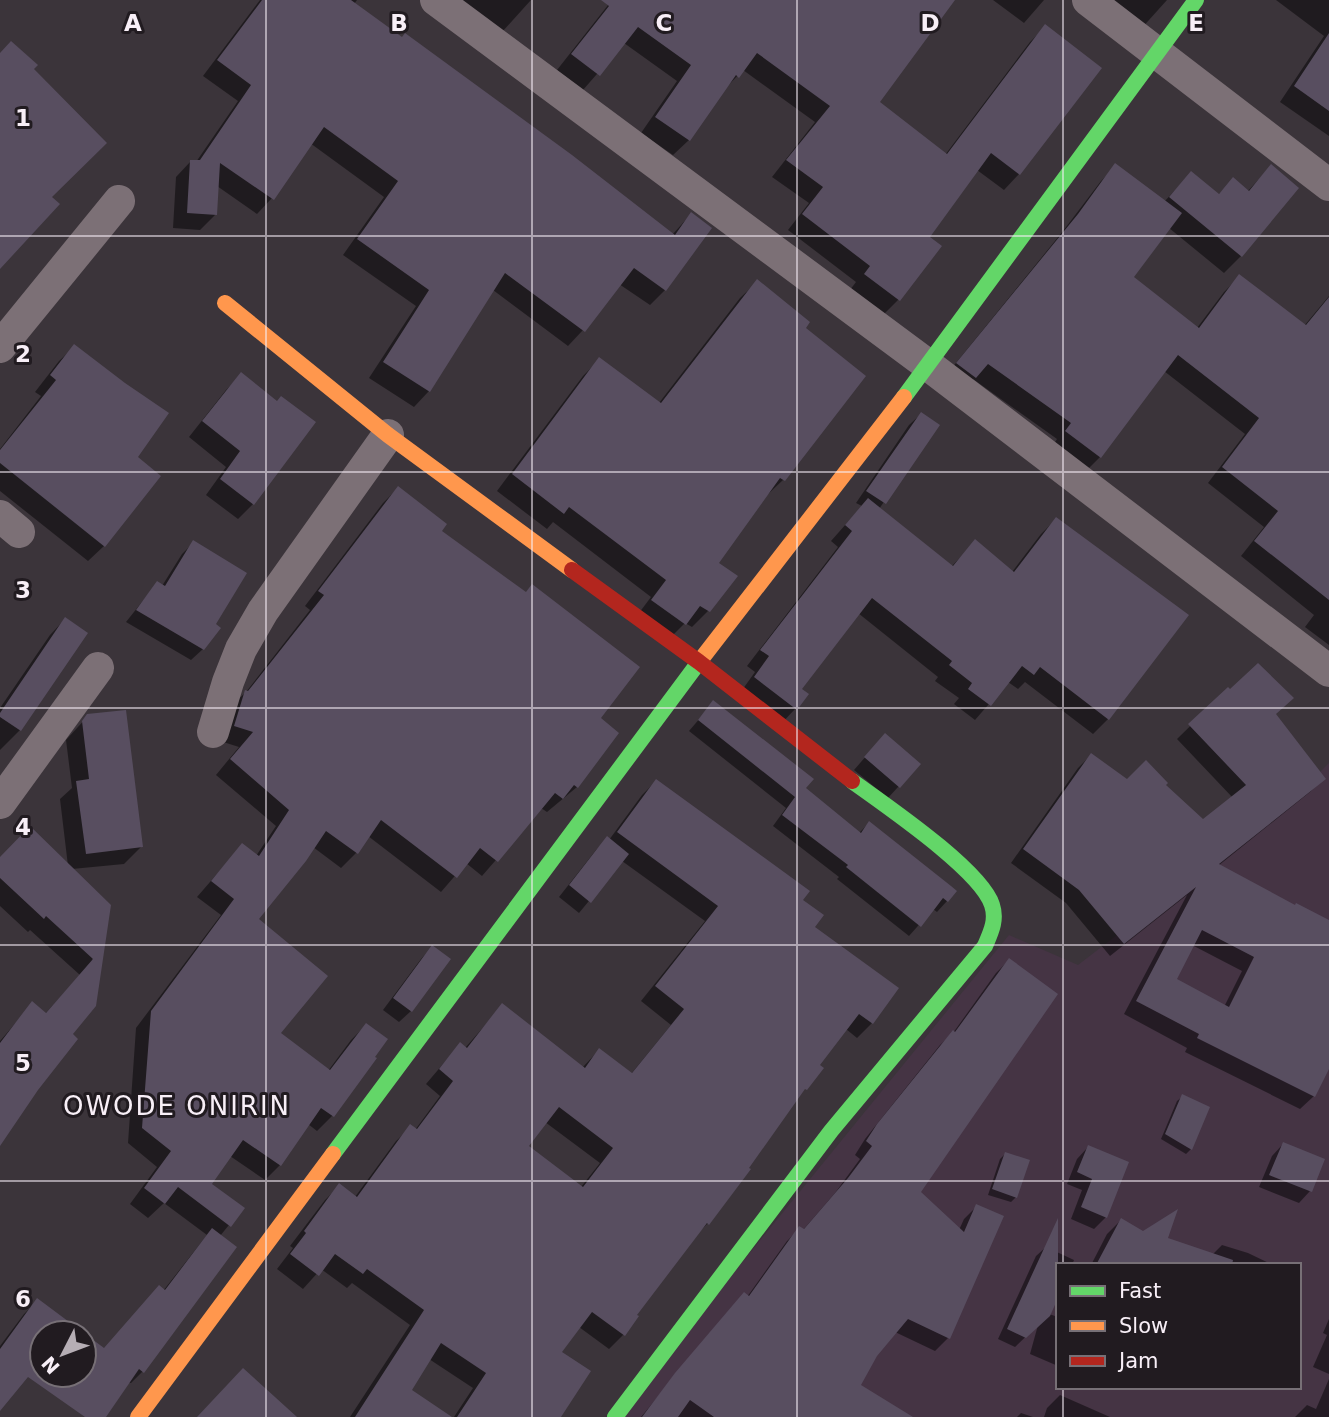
<svg xmlns="http://www.w3.org/2000/svg" width="1329" height="1417" font-family="'DejaVu Sans',sans-serif">
<style>
.built{fill:#453444;fill-rule:evenodd}
.shadow{fill:#0007;fill-rule:evenodd}
.building{fill:#584e60;fill-rule:evenodd}
.lines{fill:none;stroke-linecap:round;stroke-linejoin:round}
.street{stroke:#7c7076;stroke-width:32}
.fast{stroke:#63d668;stroke-width:16}
.slow{stroke:#ff974d;stroke-width:16}
.jam{stroke:#b3261e;stroke-width:16}
.grid{fill:none;stroke:#f8eff7;stroke-width:2;stroke-opacity:0.55}
.labels{text-anchor:middle;dominant-baseline:central;stroke-width:6;stroke-linejoin:round;paint-order:stroke}
.neighbourhood-label{font-size:26px;letter-spacing:2px;fill:#f8eff7;stroke:#211b20}
.grid-label{font-size:23px;text-anchor:middle;font-weight:bold;fill:#f8eff7;stroke:#211b20;stroke-width:6;stroke-linejoin:round;paint-order:stroke}
</style>
<rect width="100%" height="100%" fill="#3b343a"/>
<path class="built" d="M1329 763V1417H616L1009 935 1078 965 1289 803ZM1058 1265H1299V1387H1058Z"/>
<path class="shadow" d="M260 0H357L354 4 672 235 691 214 710 228 665 290 650 305 619 284 583 330 568 346 493 290 429 391 414 407 369 378 416 306 343 255 384 197 310 143 272 198 257 214 217 186 215 215 200 230 173 228 176 177 191 161 196 162 238 101 203 76Z
M461 0H531L502 32Z
M612 0H954L878 103 945 155 1030 42 1045 27 1100 68 1019 174 1004 190 977 170 928 237 898 300 883 315 850 290 856 282 788 230 809 203 772 177 815 122 743 70 722 92 689 140 673 155 641 133 677 81 624 43 583 90 557 70Z
M993 0H1044L1024 23Z
M1101 0H1167L1140 30Z
M1276 0H1329V136L1280 102 1324 36Z
M1116 166 1164 202 1191 173 1218 195 1233 180 1247 192 1271 166 1241 256 1224 273 1169 228 1132 278 1197 328 1224 292 1239 277 1304 326 1329 296V645L1305 627 1314 615 1241 556 1264 527 1208 483 1245 434 1164 371 1100 457 1085 472 1052 447 1057 439 973 379 960 392 943 379 1063 231 1101 181Z
M757 282 803 329 864 376 783 480 766 496 717 564 735 576 708 611 692 627 685 623 668 640 636 617 651 597 553 522 547 529 497 491 583 376 600 359 659 403 740 298Z
M75 346 135 458 104 546 88 561 0 491V449L41 396 35 392 59 361Z
M241 375 253 504 238 519 206 495 226 467 189 437 226 390Z
M921 414 937 425 879 509 951 567 975 542 1012 572 1041 534 1056 519 1186 615 1108 719 1093 734 1025 682 1018 689 1008 682 975 720 954 704 959 698 935 681 938 677 858 613 799 689 795 709 781 724 740 693 755 672 747 666 838 547 831 541 862 506 856 503 909 425Z
M398 488 440 531 599 718 577 787 547 812 541 808 482 876 466 863 441 892 368 836 356 853 341 868 313 847 257 919 278 1033 328 1071 351 1040 366 1025 375 1058 332 1116 317 1131 308 1124 280 1165 265 1180 230 1156 210 1184 242 1209 220 1236 234 1248 142 1372 131 1383 83 1375 163 1291 207 1235 164 1203 148 1218 130 1204 157 1167 128 1143 136 1028 221 915 197 897 242 845 256 856 276 826 216 775 239 747 220 741 230 707 246 692 310 610 305 606 383 503Z
M193 543 214 625 203 649 191 660 126 622 157 583 162 586 182 554Z
M65 619 20 730 0 750V708L50 635Z
M1228 689 1274 715 1324 779 1310 792 1218 866 1295 907 1329 922V1065L1314 1096 1300 1109 1185 1052 1187 1048 1124 1014 1187 895 1110 956 1066 903 1011 863 1078 768 1091 755 1128 781 1164 785 1203 821 1233 798 1177 739ZM1192 945 1242 971 1224 1007 1175 979Z
M713 703 804 789 859 833 869 823 955 892 947 901 937 912 933 909 909 936 837 879 839 877 773 826 786 808 689 731Z
M88 716 141 847 124 864 72 869 109 905 70 1034 0 1142V1041L32 1004 45 1014 80 975 30 930 28 932 0 906V859L68 866 60 799 72 788 66 740Z
M874 747 919 764 888 798 854 770Z
M656 781 801 901 813 927 897 988 872 1023 857 1038 846 1029 818 1066 822 1069 797 1097 708 1223 693 1238 635 1315 637 1317 623 1335 609 1349 579 1327 560 1352 557 1417H454L473 1388 429 1359 409 1391 448 1417H350L410 1325 352 1283 347 1288 321 1269 303 1289 277 1269 293 1248 290 1246 325 1200 339 1186 355 1197 396 1141 411 1127 415 1130 440 1096 426 1084 460 1044 465 1048 502 1006 582 1068 599 1050 631 1074 671 1025 641 1001 705 921 622 861 579 913 559 897 596 850 607 839 609 840 642 795ZM545 1122 600 1163 581 1187 526 1146Z
M432 947 411 1011 399 1022 383 1010 421 959Z
M1009 960 919 1193 959 1230 964 1219 977 1206 1002 1217 948 1338 935 1351 895 1332 876 1355 859 1385 878 1417H641L732 1307 747 1297 787 1241 800 1228 803 1230 835 1193 860 1159 855 1155 865 1139 940 1045 953 1033 996 973Z
M1183 1096 1191 1149 1186 1154 1161 1139 1177 1101Z
M1283 1144 1323 1160 1310 1191 1299 1203 1259 1187 1272 1156Z
M1088 1147 1106 1217 1094 1229 1071 1219 1082 1190 1067 1184 1077 1159Z
M1005 1154 1016 1197 1011 1202 988 1195 1000 1159Z
M1121 1220 1143 1233 1212 1255 1222 1245 1248 1253 1273 1265H1091L1107 1234Z
M1046 1247 1074 1260 1072 1265H1058L1049 1314 1058 1317V1366L1030 1354 1038 1325 1015 1347 998 1339 1036 1256Z
M37 1301 49 1333H42V1342L0 1408V1346L24 1314Z
M1329 1319V1374L1313 1367 1327 1335 1323 1333Z
M1329 1379V1417H1295L1307 1405 1316 1409Z
M1060 1395 1110 1417H1044L1047 1408Z
M1021 1413 1033 1417H1017Z"/>
<path class="building" d="M262 0H351L402 37 405 33 572 155 675 235 691 212 712 228 666 291 634 268 585 332 505 273 430 392 383 362 429 290 357 239 398 181 324 127 274 200 220 163 217 215 187 213 190 160H200L251 85 217 60Z
M601 0H955L880 102 947 154 1045 24 1102 68 1020 175 991 153 930 237 942 246 900 301 864 274 870 266 802 214 823 187 786 160 830 106 757 53 739 78 736 75 690 141 655 117 691 65 638 27 600 76 571 54 609 6Z
M1329 33V111L1294 86Z
M11 41 38 65 34 69 107 143 52 197 60 204 0 269V53Z
M1115 163 1182 213 1134 277 1199 328 1239 274 1306 325 1329 297V600L1254 541 1278 511 1222 467 1259 418 1178 355 1101 458 1065 431 1071 423 988 364 976 378 956 363 1078 214Z
M1271 164 1299 188 1242 257 1169 197 1191 171 1219 194 1233 177 1249 191Z
M757 279 810 322 806 328 866 376 785 481 780 478 719 563 738 576 710 612 700 606 686 625 651 600 666 580 569 507 564 514 512 474 599 357 661 403Z
M74 344 125 383 169 413 138 457 161 476 105 547 0 463V450L56 380 50 375Z
M241 372 277 401 281 396 316 422 254 505 220 479 240 451 202 421Z
M921 412 940 425 886 504 866 491Z
M398 486 447 524 442 531 526 592 532 584 640 667 601 718 619 733 578 788 574 785 563 799 555 793 498 862 480 848 457 878 381 820 358 854 326 831 306 861 259 919 328 976 281 1033 330 1070 366 1023 388 1039 375 1057 377 1058 334 1117 321 1108 281 1166 243 1140 212 1184 245 1208 231 1227 178 1187 165 1204 144 1188 171 1151 142 1128 151 1011 234 899 211 881 242 843 259 856 289 810 230 759 253 732 234 726 245 690 248 691 324 595 318 591Z
M868 498 953 566 975 539 1014 572 1056 517 1189 615 1109 720 1040 667 1034 675 1022 666 991 706 968 689 972 683 949 665 952 661 872 598 802 689 809 694 797 710 754 677 769 656 760 650 852 531 845 525Z
M193 540 247 573 216 624 221 628 204 650 136 610 157 581 165 586Z
M65 617 88 633 21 731 0 717V713Z
M1258 663 1294 698 1276 714 1326 779 1219 864 1295 905 1296 903 1329 920V1069L1315 1097 1197 1038 1199 1034 1136 1001 1196 887 1124 944 1079 890 1023 849 1091 753 1127 779 1146 760 1168 783 1166 785 1203 819 1246 785 1188 724 1228 687 1230 689ZM1202 930 1254 957 1229 1007 1177 979Z
M713 700 814 779 806 788 861 833 869 821 951 886 957 891 948 902 943 898 921 927 846 867 848 865 782 815 795 797 698 720Z
M126 710 143 847 86 854 76 781 89 779 82 721 87 714Z
M885 733 921 764 900 788 864 757Z
M656 779 810 891 803 900 824 915 815 927 899 988 873 1024 859 1014 820 1065 824 1068 807 1090 805 1089 749 1168 751 1169 709 1225 707 1223 637 1315 639 1316 625 1336 592 1312 562 1352 591 1371 561 1417H457L486 1373 441 1343 412 1390 452 1417H355L424 1310 367 1269 363 1274 335 1254 319 1276 290 1254 306 1233 304 1231 339 1183 357 1197 410 1124 417 1129 453 1081 439 1069 460 1042 467 1048 502 1003 585 1068 599 1048 632 1073 684 1009 655 986 718 906 617 832ZM559 1107 613 1148 583 1187 529 1146Z
M30 826 111 905 96 1006 73 1034 78 1039 38 1090 0 1146V1043L32 1001 46 1013 93 959 46 916 44 919 0 878V857Z
M607 836 629 854 591 903 569 885Z
M432 945 451 959 412 1012 393 998Z
M1009 958 1058 994 921 1192 964 1232 976 1204 1004 1216 950 1339 908 1319 877 1356 861 1385 913 1417H714L690 1400 678 1417H642L675 1373 744 1292 749 1296 799 1226 804 1229 848 1178 872 1146 866 1141 877 1124 953 1030 955 1032Z
M1182 1094 1210 1107 1192 1150 1165 1134Z
M1283 1142 1325 1159 1312 1192 1269 1175Z
M1088 1145 1129 1162 1107 1218 1081 1207 1092 1179 1077 1172Z
M1005 1152 1030 1160 1017 1198 992 1189Z
M1178 1209 1168 1238 1233 1260 1232 1265H1096L1121 1218 1143 1231Z
M1058 1218V1298L1050 1316 1026 1338 1007 1329Z
M212 1228 237 1247 144 1373 139 1369 106 1417H85L28 1377 0 1411V1349L37 1298 104 1348 159 1285 165 1290ZM42 1333H84V1375H42Z
M243 1368 297 1417H197Z"/>
<g class="lines">
<path class="street" d="M436 0 928 365 1329 671
M1088 0 1329 185
M0 347 119 201
M0 516 19 532
M213 732 228 682 241 649 263 611 388 435
M0 803 98 668"/>
<path class="fast" d="M904 397 1196 0
M333 1154 699 662
M615 1417 831 1131 985 946C991 932 997 920 992 905 981 870 885 805 852 781"/>
<path class="slow" d="M225 303 388 435 572 570
M699 662 904 397
M138 1417 333 1154"/>
<path class="jam" d="M572 570 699 662 852 781"/>
</g>
<path class="grid" d="M266 0V1417M532 0V1417M797 0V1417M1063 0V1265M0 236H1329M0 472H1329M0 708H1329M0 945H1329M0 1181H1329M1063 1387V1417"/>
<g class="labels">
<g class="neighbourhood-label">
<text x="177" y="1106">OWODE ONIRIN</text>
</g>
</g>
<g class="grid-label">
<text x="133" y="31">A</text>
<text x="399" y="31">B</text>
<text x="664" y="31">C</text>
<text x="930" y="31">D</text>
<text x="1196" y="31">E</text>
<text x="23" y="126">1</text>
<text x="23" y="362">2</text>
<text x="23" y="598">3</text>
<text x="23" y="835">4</text>
<text x="23" y="1071">5</text>
<text x="23" y="1307">6</text>
</g>
<rect x="1056" y="1263" width="245" height="126" fill="#211b20" stroke="#777076" stroke-width="2"/>
<rect x="1070" y="1286" width="35" height="10" fill="#63d668" stroke="#777076" stroke-width="2"/>
<text x="1119" y="1298" font-size="21" fill="#f8eff7">Fast</text>
<rect x="1070" y="1321" width="35" height="10" fill="#ff974d" stroke="#777076" stroke-width="2"/>
<text x="1119" y="1333" font-size="21" fill="#f8eff7">Slow</text>
<rect x="1070" y="1356" width="35" height="10" fill="#b3261e" stroke="#777076" stroke-width="2"/>
<text x="1119" y="1368" font-size="21" fill="#f8eff7">Jam</text>
<g transform="translate(63 1354) rotate(228)"><circle r="33" fill="#211b20" stroke="#777076" stroke-width="2"/>
<path d="M0-5L12 26L0 18L-12 26Z" fill="#b6aeb5"/>
<text y="-10" font-size="19" font-weight="bold" text-anchor="middle" fill="#f8eff7">N</text>
</g>
</svg>
